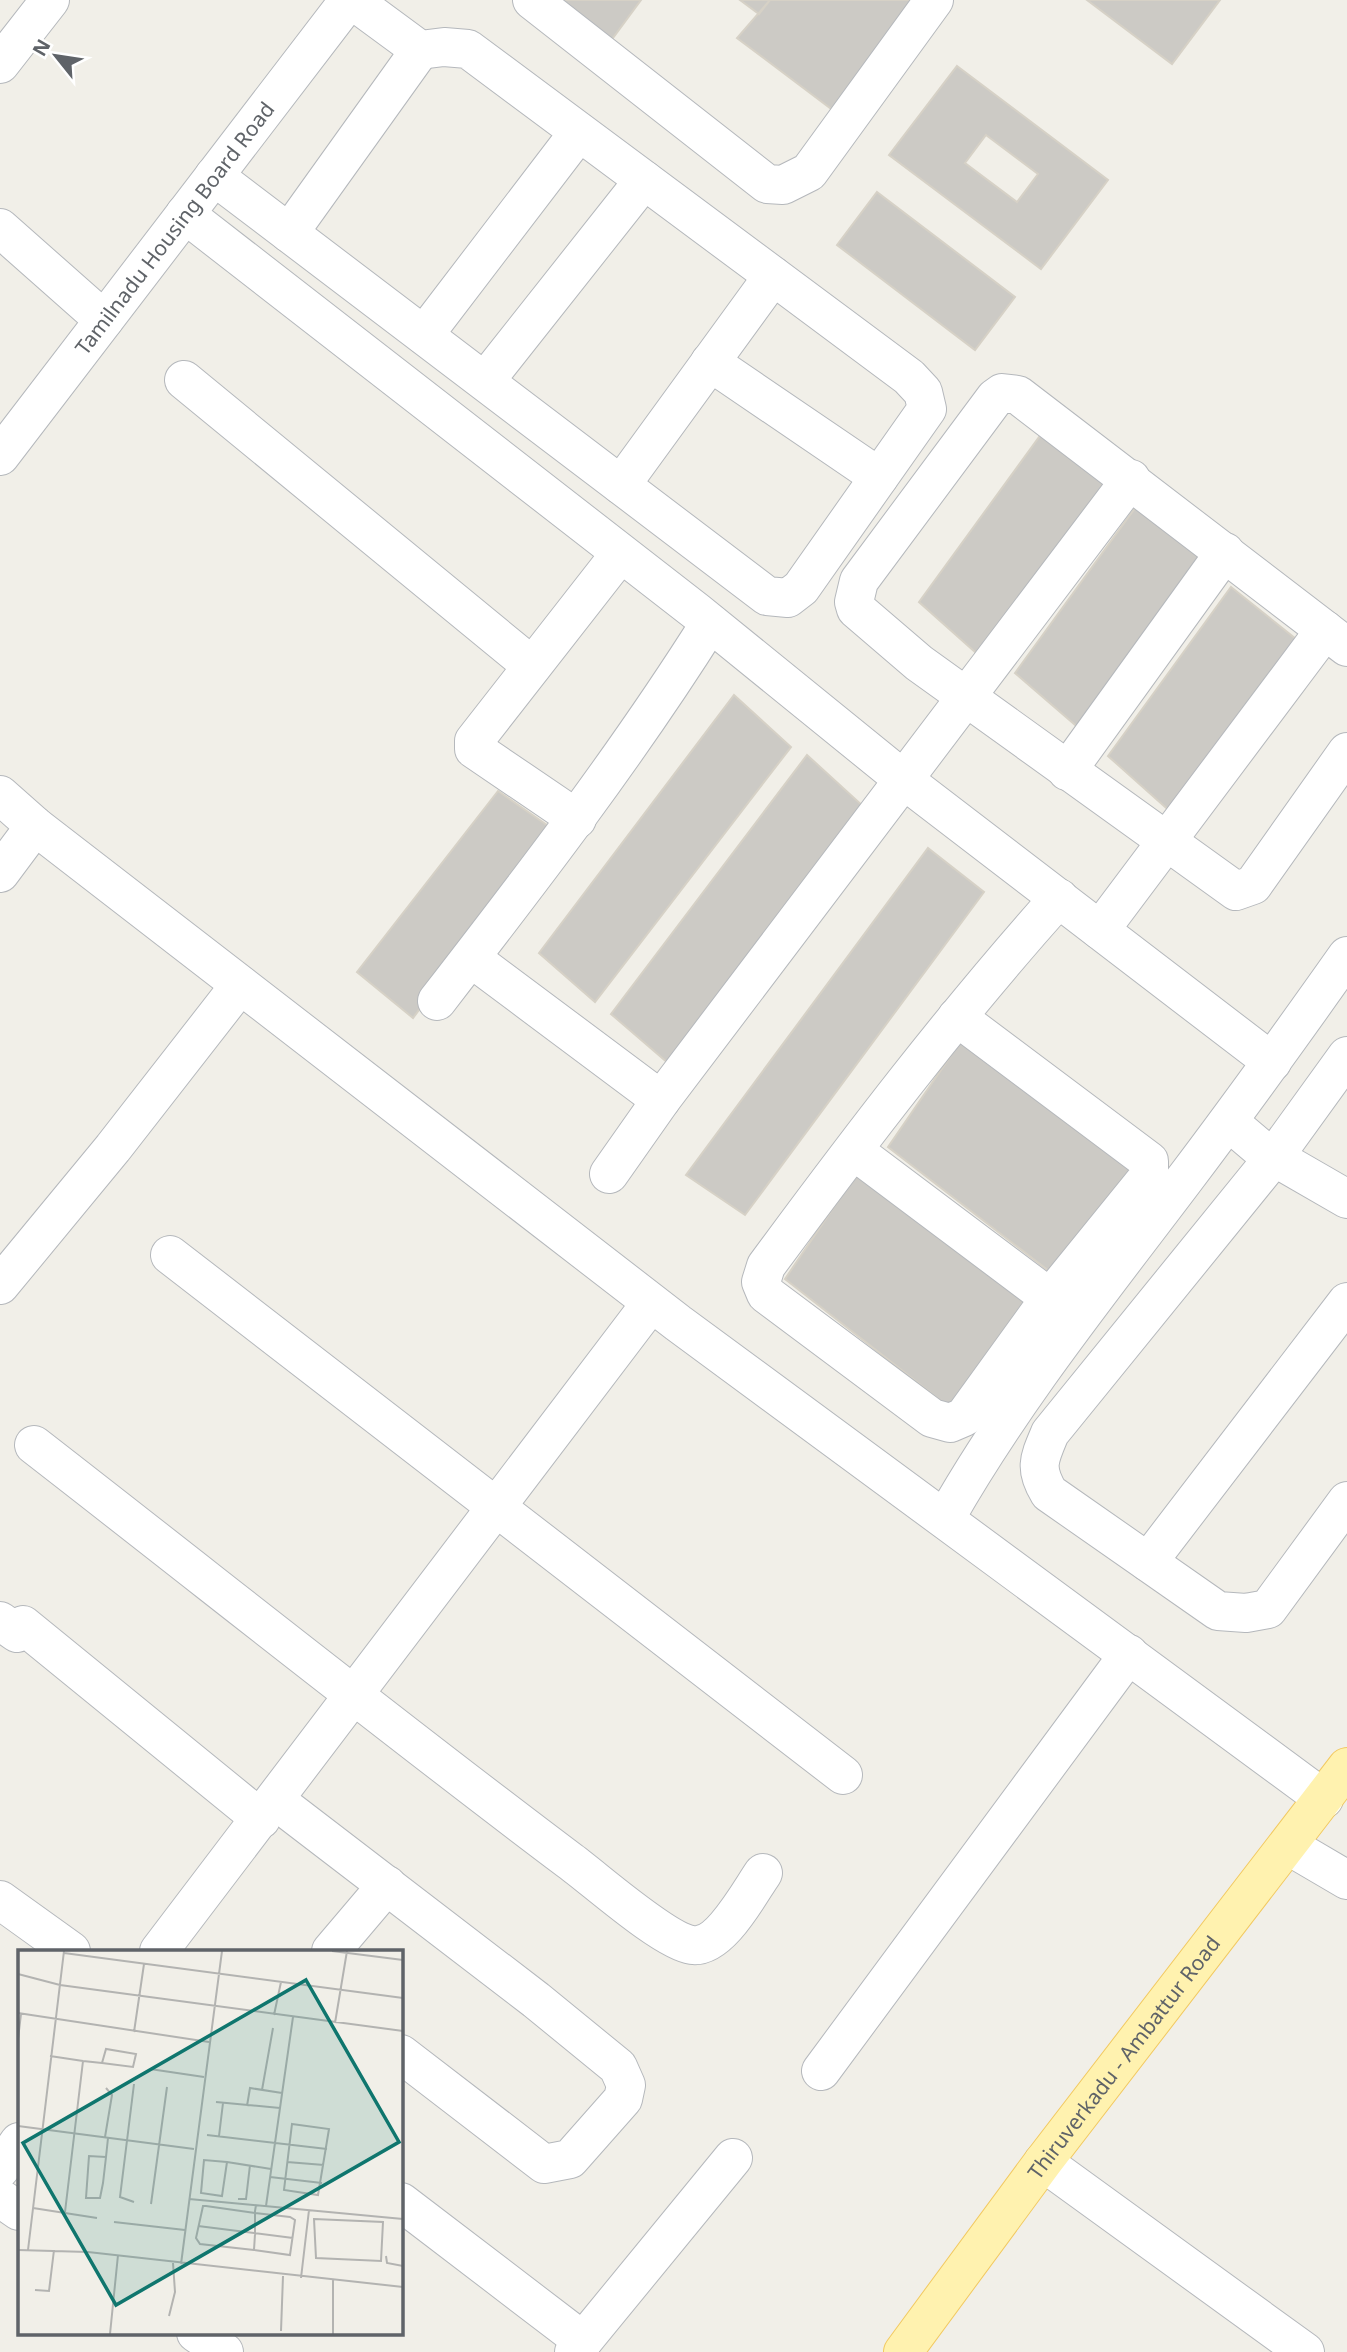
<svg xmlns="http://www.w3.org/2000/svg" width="1347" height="2352" font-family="'Noto Sans',sans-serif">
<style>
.building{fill:#cccac5;stroke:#d6d1c6;stroke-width:2;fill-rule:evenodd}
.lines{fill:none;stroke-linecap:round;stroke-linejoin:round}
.minor-casing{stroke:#b5b8bc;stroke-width:40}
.major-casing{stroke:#f2c960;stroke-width:40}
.minor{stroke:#fff;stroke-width:38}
.major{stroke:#fff2af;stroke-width:38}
.labels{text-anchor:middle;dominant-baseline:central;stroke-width:7;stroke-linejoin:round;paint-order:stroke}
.street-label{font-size:21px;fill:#5f6368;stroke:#fff}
.inset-road{fill:none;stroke:#b3b3b1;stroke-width:2}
.view{fill:#0f766e;fill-opacity:0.15;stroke:#0f766e;stroke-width:3.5}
.inset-edge{fill:none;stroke:#5f6368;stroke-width:3.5}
</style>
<rect width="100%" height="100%" fill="#f1efe8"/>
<path class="building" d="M547 0H641L607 46Z
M740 0H770L759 14Z
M770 0H924L838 114 737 38Z
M1087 0H1220L1172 64Z
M957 66 1108 180 1041 269 889 155ZM986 135 1038 174 1017 202 965 163Z
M877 192 1015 297 975 350 837 245Z
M1042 433 1107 485 984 660 919 602Z
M1138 504 1203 556 1081 730 1015 673Z
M1231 587 1296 639 1173 814 1108 756Z
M734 695 791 747 595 1002 539 953Z
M807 755 864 807 668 1063 611 1014Z
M498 791 554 830 413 1018 357 972Z
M928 848 984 892 745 1215 686 1175Z
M961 1041 1134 1169 1058 1278 888 1147Z
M857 1173 1031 1302 954 1411 785 1279Z"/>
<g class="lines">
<defs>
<g id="minor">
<path d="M532 0 767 184 783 185 809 172 934 0"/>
<path d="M0 64 50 0"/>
<path d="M214 176 767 596 788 598 801 588 927 409 923 392 909 377 468 49 444 47 420 50 352 0"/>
<path d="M185 214 697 612 904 780 1272 1062"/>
<path d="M0 228 104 320"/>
<path d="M289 233 420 50"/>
<path d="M424 335 579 132"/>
<path d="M710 362 879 477"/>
<path d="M184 380 532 666"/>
<path d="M485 381 644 180"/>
<path id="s1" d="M0 456 349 0"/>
<path d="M621 485 773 276"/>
<path d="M1347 647 1018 395 1002 393 995 398 859 581 854 602 856 609 919 663 1236 891 1253 885 1347 752"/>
<path d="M1067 771 1225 552"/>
<path d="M0 795 35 826 678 1323 1324 1799"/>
<path d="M577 819 474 749V741L620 554"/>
<path d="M0 873 35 826"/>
<path d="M1100 930 1325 630"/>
<path d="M471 958 661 1100"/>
<path d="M437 1001C533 877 627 755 710 623"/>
<path d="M957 1017 1149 1161V1176L1050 1298 1071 1314"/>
<path d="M1347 1056 1274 1157 1050 1433C1039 1459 1034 1468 1049 1493L1218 1611 1246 1613 1268 1609 1347 1501"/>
<path d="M1229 1122 1262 1150 1347 1199"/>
<path d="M853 1150 1050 1298 964 1417 950 1423 932 1418 766 1294 761 1282 766 1266C859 1140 954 1015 1059 898"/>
<path d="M609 1174 661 1100 1131 479"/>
<path d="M170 1255 843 1775"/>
<path d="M0 1285 113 1148 240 985"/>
<path d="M34 1445C213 1584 389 1725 570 1861 596 1880 664 1941 692 1945 720 1949 749 1893 763 1873"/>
<path d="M945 1519C1013 1399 1101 1290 1184 1180 1240 1106 1294 1031 1347 956"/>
<path d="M1148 1562 1347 1302"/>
<path d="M0 1621 17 1633 23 1625 261 1819"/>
<path d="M275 1800 536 2000 618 2067 626 2085 623 2099 570 2159 544 2164 401 2054"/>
<path d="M1289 1846 1347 1880"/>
<path d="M0 1900 71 1951"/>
<path d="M159 1951 651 1303"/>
<path d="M331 1951 387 1885"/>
<path d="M821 2071 1129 1654"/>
<path d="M1043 2162 1305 2352"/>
<path d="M0 2169 19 2142"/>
<path d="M0 2198 19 2211"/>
<path d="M401 2202 583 2341"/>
<path d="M196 2333 224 2352"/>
<path d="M574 2352 733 2158"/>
</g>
<g id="major">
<path id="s2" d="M903 2352 1043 2162 1347 1767"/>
</g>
</defs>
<use href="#minor" class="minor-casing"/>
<use href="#major" class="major-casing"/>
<use href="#minor" class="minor"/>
<use href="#major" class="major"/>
</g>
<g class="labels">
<g class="street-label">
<text stroke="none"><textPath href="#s1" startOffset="287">Tamilnadu Housing Board Road</textPath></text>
<text stroke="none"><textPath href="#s2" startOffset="368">Thiruverkadu - Ambattur Road</textPath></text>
</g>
</g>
<g transform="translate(18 1950)">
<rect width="385" height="385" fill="#f1efe8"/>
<path class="inset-road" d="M314 1 385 10M46 3 385 48M0 24 42 35 385 81M0 63 191 92M256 65 263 32M317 73 329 1M116 82 126 14M0 89 3 64M32 106 65 111 84 113 115 117 118 104 88 99 84 113M132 119 186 127M244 140 255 78M198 152 262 158M229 156 232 138 264 143M274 174 311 179 300 245 266 240ZM0 176 176 199M189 185 309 199M201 186 205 153M87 187 94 145 88 138M88 207 71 206 68 248H82L85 233 88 207 90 188M209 212 204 246 183 243 186 210 209 212 253 219M269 212 306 215M252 227 304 233M171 249 385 269M220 249H228L232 215M116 252 102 247 116 134M133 254 149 137M248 256 275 67M15 258 79 268M47 262 65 111M296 269 365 272 363 311 298 308ZM96 272 167 280M180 276 275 288M0 300 70 302 385 337M10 300 46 1M236 300 182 294 178 288 185 256H188L237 263 272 267 277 270 272 305 236 300 237 284V261L238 255M368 306 369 313 385 316M163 314 204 1M283 328 291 260M315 329V384M17 340 31 341 36 300M151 366 157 342 155 313M263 381 265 326M92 384 100 305"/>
<path class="view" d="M288 30 381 192 98 355 5 193Z"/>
<rect width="385" height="385" class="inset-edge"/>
</g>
<g transform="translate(56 56) rotate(300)" stroke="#ffffff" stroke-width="5" paint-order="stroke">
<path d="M0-5L12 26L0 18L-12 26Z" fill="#5f6368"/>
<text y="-10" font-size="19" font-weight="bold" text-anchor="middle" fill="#5f6368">N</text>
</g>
</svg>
